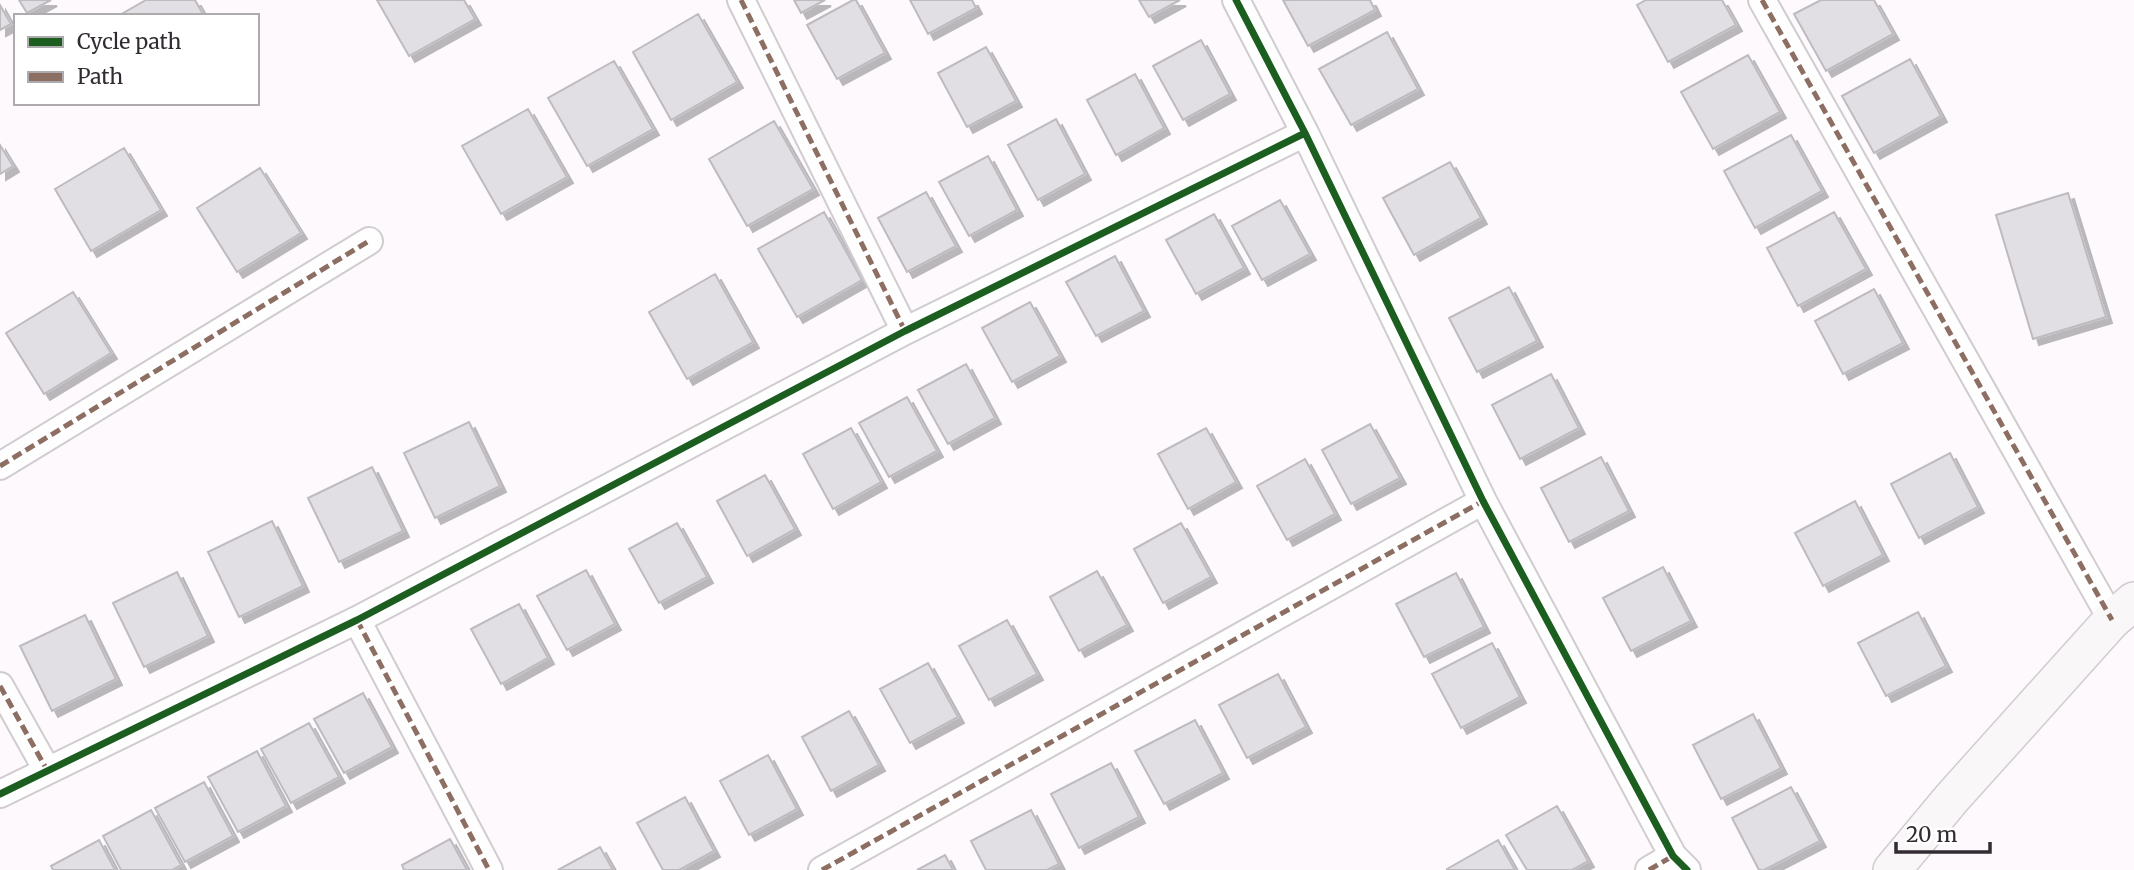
<svg xmlns="http://www.w3.org/2000/svg" width="2134" height="870" font-family="Merriweather,serif">
<style>
.building{fill:#e2dfe4;stroke:#bebbc0;stroke-width:2;filter:url(#shadow)}
.lines{fill:none;stroke-linecap:round;stroke-linejoin:round}
.minor-casing{stroke:#d0ccd0;stroke-width:30}
.secondary-casing{stroke:#d0ccd0;stroke-width:40}
.minor{stroke:#fffeff;stroke-width:26}
.secondary{stroke:#faf7f9;stroke-width:37}
.quiet{stroke:#8d6e63;stroke-width:5;stroke-dasharray:10 5;stroke-linecap:butt}
.cycleway-casing{stroke:#fff;stroke-width:11}
.cycleway{stroke:#1b5e20;stroke-width:7}
</style>
<defs>
<filter id="shadow"><feDropShadow dx="6" dy="6" stdDeviation="0" flood-color="#0004"/></filter>
</defs>
<rect width="100%" height="100%" fill="#fdf9fd"/>
<path class="building" d="M19 0H51L27 13Z
M146 0H195L204 16H118Z
M377 0H464L475 19 409 56Z
M794 0H825L801 13Z
M853 0H856L885 53 837 79 807 25Z
M910 0H972L976 8 928 34Z
M1139 0H1180L1149 17Z
M1283 0H1370L1375 10 1308 46Z
M1646 0H1722L1736 25 1668 62 1637 5Z
M1821 0H1874L1893 34 1826 71 1794 14Z
M0 5 11 24 0 30Z
M698 14 737 82 671 120 633 52Z
M1387 32 1418 89 1351 125 1319 69Z
M1201 40 1230 94 1183 120 1153 66Z
M986 47 1016 101 967 127 938 73Z
M1748 55 1780 112 1713 149 1681 92Z
M1910 59 1941 116 1874 153 1842 96Z
M614 61 653 129 587 166 548 98Z
M1135 74 1164 128 1116 155 1087 100Z
M528 109 567 177 501 214 462 146Z
M1056 119 1085 174 1038 200 1008 145Z
M774 121 813 189 747 226 709 159Z
M1791 135 1822 191 1755 228 1724 171Z
M0 145 13 166 0 174Z
M124 148 161 210 91 251 55 189Z
M988 156 1017 210 969 236 939 182Z
M1450 162 1481 218 1414 255 1383 198Z
M260 168 301 233 237 272 197 208Z
M926 192 956 246 907 272 878 218Z
M2068 193 2106 317 2033 339 1996 215Z
M1280 200 1310 254 1262 280 1232 226Z
M824 212 862 280 797 317 758 249Z
M1834 212 1866 269 1798 306 1767 248Z
M1214 214 1244 268 1196 294 1166 240Z
M1115 256 1144 311 1096 336 1066 282Z
M715 274 753 342 687 379 649 312Z
M1509 287 1537 341 1477 372 1449 318Z
M1874 289 1903 343 1843 374 1815 321Z
M73 292 111 353 44 394 6 333Z
M1030 302 1060 356 1012 382 982 328Z
M966 364 995 418 948 444 918 390Z
M1551 374 1579 428 1520 459 1492 405Z
M907 397 937 451 889 477 859 423Z
M469 422 500 486 435 518 404 453Z
M1370 424 1400 478 1351 504 1322 450Z
M851 428 881 482 833 509 803 454Z
M1206 428 1236 482 1188 509 1158 454Z
M1950 453 1978 507 1919 538 1891 484Z
M1601 457 1629 511 1569 542 1541 488Z
M1305 459 1335 514 1287 540 1257 486Z
M372 467 403 531 339 562 308 498Z
M765 475 795 529 747 556 717 501Z
M1855 501 1883 555 1823 586 1795 533Z
M272 521 303 586 239 617 208 552Z
M677 523 707 577 659 603 629 549Z
M1181 523 1211 577 1163 603 1134 549Z
M1663 567 1691 621 1631 651 1603 598Z
M586 570 615 624 567 650 537 596Z
M1097 571 1127 625 1079 651 1050 597Z
M177 572 208 636 144 667 113 603Z
M1456 573 1484 627 1424 657 1396 604Z
M519 604 548 658 501 684 471 629Z
M1918 612 1946 666 1886 696 1858 643Z
M85 615 116 679 52 711 20 646Z
M1007 620 1037 674 989 700 959 646Z
M1492 643 1520 697 1461 728 1432 674Z
M928 663 958 717 910 743 880 689Z
M1278 674 1306 727 1247 758 1219 705Z
M363 693 392 747 344 773 314 719Z
M849 711 879 765 831 791 802 737Z
M1753 714 1781 768 1721 799 1693 745Z
M1195 720 1223 773 1164 804 1135 751Z
M309 723 339 777 291 803 261 749Z
M257 751 286 806 238 832 208 777Z
M768 755 797 809 749 835 720 781Z
M1111 763 1139 817 1079 848 1051 794Z
M204 782 233 836 185 862 155 808Z
M1791 787 1820 841 1764 870H1759L1732 818Z
M685 797 714 851 679 870H663L637 823Z
M1557 806 1588 861 1572 870H1527L1506 835Z
M151 810 181 865 172 870H121L103 836Z
M1031 810 1059 864 1047 870H986L971 841Z
M450 839 467 870H404L402 865Z
M99 840 115 870H53L51 866Z
M1498 840 1515 870H1447V869Z
M600 847 613 870H558Z
M945 855 953 870H917Z"/>
<g class="lines">
<defs>
<path id="minor" d="M741 0 905 331
M1236 0 1305 133 1483 501 1673 856 1687 870
M1762 0 2112 620
M0 466 369 241
M357 620 489 870
M0 686 47 770
M0 794 357 620 905 331 1305 133
M822 870 1483 501
M1649 870 1673 856"/>
<path id="secondary" d="M1892 870 1952 798 2112 620 2134 601"/>
</defs>
<use href="#minor" class="minor-casing"/>
<use href="#secondary" class="secondary-casing"/>
<use href="#minor" class="minor"/>
<use href="#secondary" class="secondary"/>
<path class="quiet" d="M741 0 905 331
M1762 0 2112 620
M0 466 369 241
M357 620 489 870
M0 686 47 770
M822 870 1483 501
M1649 870 1673 856"/>
<defs>
<path id="cycleway" d="M1236 0 1305 133 1483 501 1673 856 1687 870
M0 794 357 620 905 331 1305 133"/>
</defs>
<use href="#cycleway" class="cycleway-casing"/>
<use href="#cycleway" class="cycleway"/>
</g>
<rect x="14" y="14" width="245" height="91" fill="#ffffff" stroke="#adabad" stroke-width="2"/>
<rect x="28" y="37" width="35" height="10" fill="#1b5e20" stroke="#adabad" stroke-width="2"/>
<text x="77" y="49" font-size="21" fill="#322c32">Cycle path</text>
<rect x="28" y="72" width="35" height="10" fill="#8d6e63" stroke="#adabad" stroke-width="2"/>
<text x="77" y="84" font-size="21" fill="#322c32">Path</text>
<path d="M1896 842v10h94v-10" fill="none" stroke="#322c32" stroke-width="3.5"/>
<text x="1906" y="842" font-size="21" fill="#322c32" stroke="#ffffff" stroke-width="5" paint-order="stroke">20 m</text>
</svg>
